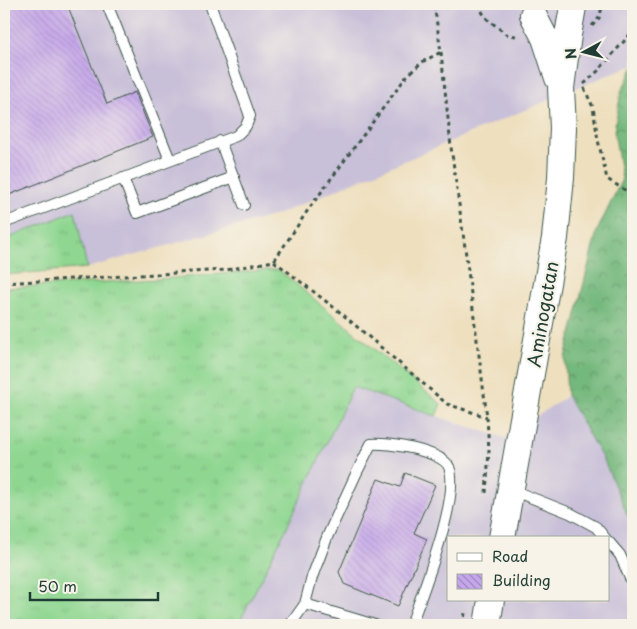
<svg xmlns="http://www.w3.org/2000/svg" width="637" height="629" font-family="'Playpen Sans',sans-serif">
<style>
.industrial{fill:#c8bfd8;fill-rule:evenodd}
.grass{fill:url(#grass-tufts);stroke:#578a62}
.forest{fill:url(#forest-crowns);stroke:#497a58}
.building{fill:url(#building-back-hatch)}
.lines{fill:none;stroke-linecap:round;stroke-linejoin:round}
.lane-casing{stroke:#3e5549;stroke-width:12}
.secondary-casing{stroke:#3e5549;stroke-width:28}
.path{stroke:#3e5549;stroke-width:3;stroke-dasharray:4 4;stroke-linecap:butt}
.lane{stroke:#fff;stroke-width:10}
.secondary{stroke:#fff;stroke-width:26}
.labels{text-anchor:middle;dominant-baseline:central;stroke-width:4.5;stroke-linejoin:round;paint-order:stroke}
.street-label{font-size:18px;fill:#1f3d34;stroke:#f7f3e8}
</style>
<defs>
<pattern id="grass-tufts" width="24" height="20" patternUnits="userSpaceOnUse" patternTransform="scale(1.25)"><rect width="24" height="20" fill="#8fd791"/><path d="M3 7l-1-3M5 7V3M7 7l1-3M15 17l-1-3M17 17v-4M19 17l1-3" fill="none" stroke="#7bb97e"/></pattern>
<pattern id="forest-crowns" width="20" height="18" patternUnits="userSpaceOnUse" patternTransform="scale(1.25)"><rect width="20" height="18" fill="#73b87b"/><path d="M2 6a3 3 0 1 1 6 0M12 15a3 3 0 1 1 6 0" fill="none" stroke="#5e9766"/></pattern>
<pattern id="building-back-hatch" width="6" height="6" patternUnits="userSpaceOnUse" patternTransform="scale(1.25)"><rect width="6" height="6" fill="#c5a6eb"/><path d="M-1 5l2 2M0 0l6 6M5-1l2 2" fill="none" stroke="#9f88bf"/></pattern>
</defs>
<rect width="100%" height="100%" fill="#f7f3e8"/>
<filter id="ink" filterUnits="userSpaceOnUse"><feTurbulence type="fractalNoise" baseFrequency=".02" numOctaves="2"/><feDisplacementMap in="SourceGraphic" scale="10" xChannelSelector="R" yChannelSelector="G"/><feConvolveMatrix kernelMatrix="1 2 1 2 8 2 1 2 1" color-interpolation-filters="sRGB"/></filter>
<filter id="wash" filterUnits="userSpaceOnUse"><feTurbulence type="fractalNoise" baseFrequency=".0096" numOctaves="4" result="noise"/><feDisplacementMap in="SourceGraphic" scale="20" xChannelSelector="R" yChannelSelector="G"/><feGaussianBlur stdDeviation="1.12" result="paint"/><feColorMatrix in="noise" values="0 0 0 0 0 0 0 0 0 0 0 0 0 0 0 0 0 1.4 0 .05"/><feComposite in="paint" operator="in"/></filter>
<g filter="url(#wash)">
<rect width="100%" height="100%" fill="#eedfbe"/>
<path class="industrial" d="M4 4H633V66L617 71 276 215 87 268 75 211 4 240Z
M353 387 436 416 505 438 567 396 605 463 633 528V625H238L286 529ZM448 538H608V600H448Z"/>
<path class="grass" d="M75 211 87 268 4 275V240Z
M268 270H279L441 404 436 416 353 387 286 529 238 625H4V288L174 278Z"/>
<path class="forest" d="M633 68V528L605 463 567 396 565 358 597 231 622 179 614 131 621 92Z"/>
<g id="blocks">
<path class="building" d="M4 4H67L107 104 135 92 153 137 4 197Z
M405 473 435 485 414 533 427 539 398 606 344 584 339 572 378 479 400 487Z"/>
</g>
</g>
<g filter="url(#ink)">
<use href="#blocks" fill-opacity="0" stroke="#3e5549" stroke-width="1"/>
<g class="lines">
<defs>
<path id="lane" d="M107 4 170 160
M220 141 244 205
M123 178 137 213 234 177
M4 223 236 136 246 126 250 116 210 4
M512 490 570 513 596 527 605 538
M608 541 620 555 633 585
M305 604 375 625
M290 625 305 604 312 577 328 535 356 474 371 444C387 442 443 451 449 467 461 496 422 593 411 625"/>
<path id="secondary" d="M533 15 545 38 558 78
M502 538 555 238 561 178 563 128 561 88 568 35 573 7
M487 625 491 600"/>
</defs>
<use href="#lane" class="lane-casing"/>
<use href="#secondary" class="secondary-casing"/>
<path class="path" d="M478 4 485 17 506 34 520 37
M592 26 599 18 603 4
M441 52 451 147 464 240 487 417 489 451 486 493
M584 84 598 71 633 31
M584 88 593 107 598 140 607 179 633 195
M274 261 341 313 447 404 487 417
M4 283 226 270 274 261 308 210 406 77 422 62 441 52 434 4
M463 625 465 613"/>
<use href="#lane" class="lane"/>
<use href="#secondary" class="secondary"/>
</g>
</g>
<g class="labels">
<g class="street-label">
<text transform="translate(542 314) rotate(-80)">Aminogatan</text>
</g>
</g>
<rect width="637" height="629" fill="none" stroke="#f7f3e8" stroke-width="20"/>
<rect x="447" y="536" width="162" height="65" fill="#f7f3e8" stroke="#a1aaa0"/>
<rect x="457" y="553" width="25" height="8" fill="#ffffff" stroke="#a1aaa0"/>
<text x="492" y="562" font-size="15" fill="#1f3d34">Road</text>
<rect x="457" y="574" width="25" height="15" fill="url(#building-back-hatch)" stroke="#a1aaa0"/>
<text x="492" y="586" font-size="15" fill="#1f3d34">Building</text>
<g transform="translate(584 52) rotate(263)" stroke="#f7f3e8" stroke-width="4" paint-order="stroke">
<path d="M0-4L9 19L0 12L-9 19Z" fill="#1f3d34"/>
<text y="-8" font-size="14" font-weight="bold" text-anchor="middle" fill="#1f3d34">N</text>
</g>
<path d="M30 592v8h128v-8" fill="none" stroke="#1f3d34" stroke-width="2.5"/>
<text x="38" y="592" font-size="15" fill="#1f3d34" stroke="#f7f3e8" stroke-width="4" paint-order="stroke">50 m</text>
</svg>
